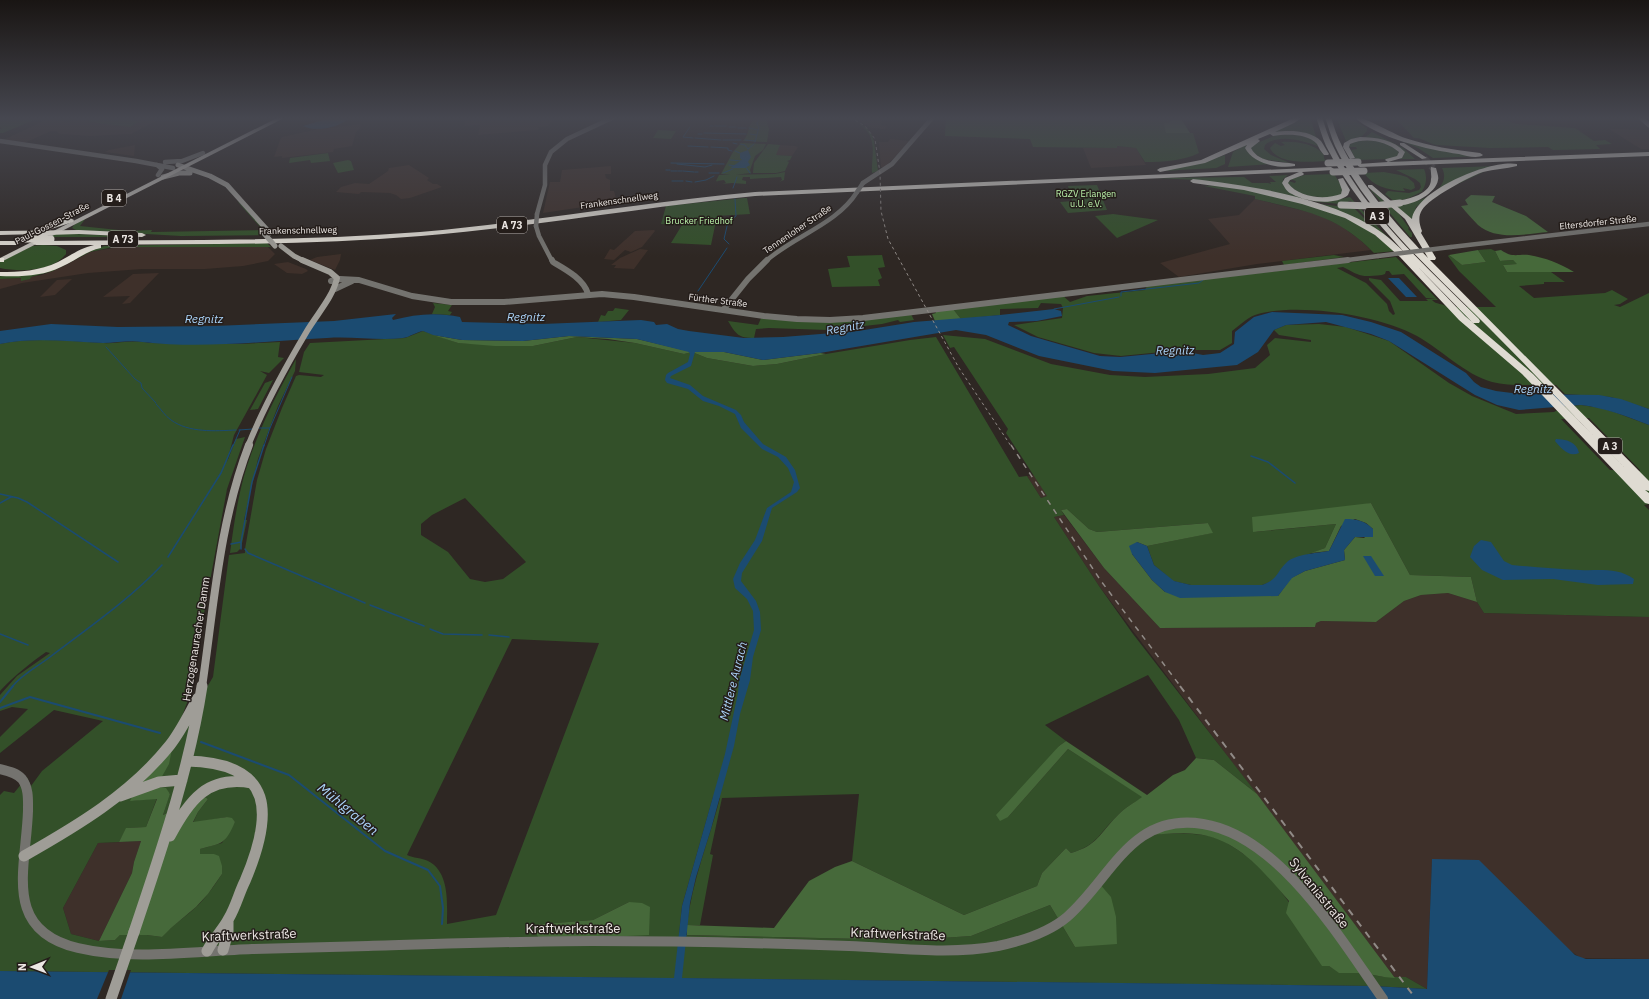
<svg xmlns="http://www.w3.org/2000/svg" width="1649" height="999" font-family="'IBM Plex Sans',sans-serif">
<style>
.built{fill:#3e302a}
.green{fill:#335029;fill-rule:evenodd}
.forest{fill:#46693a}
.water{fill:#1b4b71}
.pier{fill:#2e2723}
.lines{fill:none;stroke-linecap:round;stroke-linejoin:round}
.stream-far2{stroke:#1b4b71;stroke-width:1}
.stream-far1{stroke:#1b4b71;stroke-width:1.5}
.stream{stroke:#1b4b71;stroke-width:2}
.motorway-tunnel{stroke:#4a4440;stroke-width:7;stroke-dasharray:7 3.5;stroke-linecap:butt}
.tertiary-far2{stroke:#74736f;stroke-width:4.5}
.tertiary-far1{stroke:#74736f;stroke-width:6}
.tertiary{stroke:#74736f;stroke-width:10}
.secondary-far3{stroke:#9f9d97;stroke-width:5}
.secondary-far2{stroke:#9f9d97;stroke-width:6}
.secondary-far1{stroke:#9f9d97;stroke-width:8}
.secondary{stroke:#9f9d97;stroke-width:11}
.primary{fill:#c0bdb6;fill-rule:evenodd}
.motorway{fill:#dfdbd2;fill-rule:evenodd}
.rail-far2{stroke:#908a86;stroke-width:1;stroke-dasharray:3 3;stroke-linecap:butt}
.rail-far1{stroke:#908a86;stroke-width:1.5;stroke-dasharray:5.5 5.5;stroke-linecap:butt}
.rail{stroke:#908a86;stroke-width:2;stroke-dasharray:7 7;stroke-linecap:butt}
.tertiary-bridge{stroke:#74736f;stroke-width:4.5}
.secondary-bridge-far1{stroke:#9f9d97;stroke-width:5}
.secondary-bridge{stroke:#9f9d97;stroke-width:11}
.motorway-bridge{stroke:#dfdbd2;stroke-width:7}
.labels{text-anchor:middle;dominant-baseline:central;stroke-width:3;stroke-linejoin:round;paint-order:stroke}
.far-park-label{font-size:9px;fill:#bcf4ab;stroke:#241d1a}
.far-street-label{font-size:9px;fill:#ece7e4;stroke:#241d1a}
.shield{fill:#241d1a;stroke:#b0aaa7;stroke-width:1}
.shield-label{font-size:10px;font-weight:bold;fill:#ece7e4}
.street-label{font-size:11px;fill:#ece7e4;stroke:#241d1a}
.water-label{font-size:12px;font-style:italic;fill:#aad3f8;stroke:#241d1a}
.near-street-label{font-size:13px;fill:#ece7e4;stroke:#241d1a}
.near-water-label{font-size:14px;font-style:italic;fill:#aad3f8;stroke:#241d1a}
</style>
<rect width="100%" height="100%" fill="#2e2723"/>
<path class="built" d="M82 117H117L156 121 131 134 90 136 60 134 56 131H51L22 144 1 141 48 119 70 122Z
M492 117H556L548 126 539 127 538 130 478 135 480 125 465 126V118Z
M854 117H887L886 120 882 121 881 125 887 126 885 129 871 128Z
M360 124 361 128 356 132 352 146 334 149 333 152 282 158V156L274 157 280 140 282 137 314 130Z
M1609 129 1649 130V149H1641Z
M890 139 910 141 885 167H881L879 142H888Z
M135 145 134 156 105 152 109 150Z
M780 145 795 146 798 147 792 156 775 155Z
M1116 146 1136 148 1146 165 1091 168 1083 148H1117Z
M409 165 429 178 427 180 433 184H437L442 187 410 198 401 199 396 195 390 193 361 192 359 194 336 192 341 187 355 183 369 184 388 171 389 168Z
M611 166V174H605L606 178 610 180V191H614L617 202 543 213 550 182H560L562 170Z
M1255 199 1317 214 1341 226 1359 239 1371 250 1257 264 1179 277 1160 263 1230 244 1208 219 1239 215Z
M654 230 655 231 642 247 631 252 625 250 614 260 604 259 610 249 614 250 635 231Z
M125 246 268 247 275 254 268 261 243 266 205 269H142L88 273 22 283 0 289V279L22 278 42 275 66 265 90 252Z
M640 249 648 250 634 269 614 268 616 265H611L620 258Z
M341 254 340 260 335 270 310 260 317 257Z
M288 262 306 269 308 271 302 274 287 273 274 264Z
M159 273 130 303 122 304 130 296 103 297 133 274Z
M72 279 55 295 40 297 57 280Z
M1034 475 1048 496 1041 498 1027 476Z
M1064 515 1104 568 1160 628 1315 627 1316 623 1321 621 1376 622 1404 601 1421 595 1448 593 1477 602 1484 613 1649 617V959L1581 958 1432 860 1427 989 1406 977 1395 978 1099 586 1054 517Z
M141 841 134 862 132 873 99 941 71 934 63 908 98 843Z"/>
<path class="green" d="M0 117 16 118 21 117H48L42 120 36 119 3 133H0V129L2 128 0 127Z
M98 117H101L140 121 130 127 90 122 89 121Z
M756 117 766 118 769 129 767 142 743 141C750 134 747 124 756 117Z
M825 117H849L866 128 871 133 874 141 878 171 872 173C871 157 878 140 863 127 858 123 853 119 847 119L848 117Z
M946 117H1286L1276 121 1171 119 1172 121 1166 133H1193L1199 153C1183 161 1163 162 1145 162L1136 148 1117 146V148L1033 147 1030 139 945 136Z
M1303 117H1310L1317 140 1308 136 1272 133Z
M1336 117H1348L1367 128V131L1362 136 1346 141Z
M1394 117H1496L1517 124 1575 128 1594 141 1605 140 1612 144 1596 145 1600 149 1553 150 1548 147 1490 148 1437 145C1427 143 1424 138 1414 138Z
M658 130 676 131 671 139 653 138Z
M1379 131 1407 141 1481 156 1433 158 1418 148Z
M1372 132 1403 148 1415 159H1399L1403 157 1404 154 1398 147 1364 138Z
M1276 135C1290 135 1311 133 1320 147 1304 141 1279 133 1265 145L1264 149 1271 155 1290 163 1263 159 1251 151V147L1255 144Z
M1371 140 1387 144 1398 150 1399 155 1391 159 1356 160 1351 150 1357 149 1356 147H1349V145L1356 141Z
M1281 142C1294 141 1314 143 1323 154 1325 157 1323 158 1326 161 1311 162 1278 165 1270 148L1275 143 1281 146 1285 145Z
M741 143 766 144 763 150 755 156 750 170 751 173 733 175 721 174 733 152Z
M768 144 780 145 776 155 792 156 790 160 787 161 789 162 785 171 776 173H753L754 163Z
M1247 144 1246 149 1255 158 1271 164 1228 167 1233 152Z
M328 153 330 161 311 163 310 160 289 163 290 158Z
M1225 155V164L1216 168 1160 171 1199 164Z
M348 160 351 161 354 170 338 173 333 163Z
M1496 166 1428 198 1416 207 1413 220 1374 187C1380 191 1386 200 1394 202 1412 208 1454 191 1442 168Z
M1424 169C1427 176 1427 184 1422 191H1423L1409 198 1395 202 1385 194 1388 191 1409 193 1419 190 1421 187 1420 183 1415 179 1396 170Z
M785 172 784 180 779 182 782 180 781 177 750 179V177H743L742 180 746 181V184L732 183 722 184 726 183 724 180 717 181 718 182 716 181 719 175 775 174Z
M1384 172 1400 175 1407 177 1414 183 1415 188 1411 190 1403 188 1405 191H1403C1387 190 1373 186 1364 173Z
M1334 174 1343 188 1341 195C1323 200 1301 198 1288 184V181L1295 183 1296 181 1290 179 1305 175Z
M1288 175 1283 179V183L1300 195 1340 199 1350 197 1371 220H1368L1351 201H1348L1351 205 1319 202 1198 180 1155 178 1244 177 1252 183H1268L1271 184 1270 182H1276L1269 176Z
M1097 185 1107 210 1068 213 1060 202 1072 201 1068 186Z
M1219 185 1240 188 1319 206 1364 226 1395 251 1374 253C1338 215 1303 210 1255 199V196L1204 186Z
M1369 188 1399 214 1409 228 1408 229 1412 233V237H1410Z
M744 198H747L750 214 717 216 711 245 671 243 682 225 661 224 666 206Z
M237 201 248 210 264 230H289L287 235 181 236 76 230 72 228 74 225 86 218 80 226 128 231 152 230 151 232 263 230Z
M1320 204 1354 208 1366 220H1364L1378 229 1372 224H1375L1398 248 1390 241Z
M1113 214 1158 220 1117 238 1095 216Z
M57 233 139 237H48Z
M267 243 271 247H113L90 252 53 271 31 277 30 279 21 281V278L0 279V275L29 274 104 246Z
M43 245 57 246 66 250V254C52 272 20 272 0 268V262L32 246Z
M1491 249 1495 251 1500 261 1513 260 1518 264 1503 265 1507 272H1551L1565 282H1544V284L1519 286 1534 298 1605 293 1612 290 1628 299 1620 304 1614 305 1620 307 1649 293V409L1611 397 1565 394 1556 385C1536 384 1512 387 1492 382 1464 374 1442 350 1417 336 1379 315 1296 302 1255 315 1247 318 1239 326 1232 331V343L1220 350H1182L1121 356 1094 353 1038 337 1014 325 1062 318 1063 308 1061 304 1041 303 1038 308 1000 309V315L961 319 953 309 1062 295 1070 302 1087 296 1145 290 1147 286 1396 257 1436 298H1426L1404 274 1392 275 1389 271H1386L1385 274 1382 275C1360 277 1362 277 1343 267L1337 268 1366 283 1387 304 1389 311 1393 315 1395 314 1390 301 1369 280V278L1381 280 1400 301H1428L1426 299 1436 298 1438 300H1432C1436 305 1443 303 1447 307H1496L1459 271 1448 256 1449 255 1462 265 1486 262 1478 250Z
M882 255 885 267 878 268 882 278 878 280 880 286 832 287 828 269 850 267 847 256Z
M1334 255 1344 257 1284 265 1282 261Z
M433 303 452 305 448 311 452 312 450 315 432 314 435 307Z
M615 308 629 310 621 320 598 322 601 315 605 316 608 311H613Z
M911 314 914 320 900 322 898 320 882 324 828 330 769 328 756 329 754 338C738 338 736 334 728 321L758 325 762 316 805 321Z
M1319 324 1346 327 1389 341 1449 383 1472 396 1516 414 1554 412 1563 407 1581 405 1601 408 1614 412 1649 425V504L1644 505 1649 510V617L1484 613 1477 602 1471 577 1410 575 1371 503 1254 532 1336 524 1325 548 1288 562 1273 581 1262 585H1191L1173 581 1154 565 1147 546 1212 533 1208 523 1097 532 1089 529 1067 509 1061 510 1064 515 1054 517 1099 586 1133 634 1257 794 1214 760 1196 758 1179 720 1148 675 1045 725 1066 741 1059 746 1008 817 1068 749 1143 797C1134 803 1124 808 1117 816 1099 833 1098 845 1071 853L1066 848 1042 873 1037 886 964 915 852 861 859 794 722 798 710 854 713 855 700 925H687C692 881 709 840 720 798L713 797 682 906 679 935 912 940 971 936 1050 905 1075 947 1098 881 1144 835C1168 834 1193 831 1217 838 1222 839 1228 844 1233 847 1277 874 1303 923 1329 966L1340 973H1363L1384 977H1406L1427 989 1373 986 0 971V795L4 791 14 793 27 777 31 786 42 771 103 721 54 710 0 753V737L28 709 12 707 0 711V695L17 676 50 653 46 652C29 664 14 676 0 691V344C33 337 69 341 102 343 117 344 134 339 149 343L240 344 280 342 278 357 284 358 269 373 260 371 267 375 234 435 227 462 236 439 245 437 227 489 188 700 181 719H188L213 677 229 555 245 553V549L257 480 266 449 282 408 296 376 299 375 321 377 324 375 299 372 304 352 310 343 405 338 423 331 458 343 533 346 577 337 635 343 684 354 692 352 707 358 753 366 777 364 826 354 910 340 936 337 1019 477 1027 476 1041 498 1047 496 1006 433 1008 429 954 347 950 348 943 335 985 339 1051 364 1110 375 1145 377 1208 374 1255 368 1270 355 1267 345 1275 338 1311 342V340L1279 335 1274 330 1286 325ZM1589 418 1640 470V471L1610 470 1561 419ZM465 498 526 562 503 579 485 582 470 579 448 552 421 535V524L432 515ZM512 639 599 643 496 915 447 924C447 904 450 872 428 861 422 858 413 858 407 855ZM170 793 163 815 205 797 208 799 198 812 193 823 227 817 235 822 222 843 200 849V854H214L222 874C214 886 206 898 195 908 184 918 171 926 162 937L147 935H120L115 940 99 941 71 934 63 908 98 843 119 842 127 828 146 827 157 798 130 801ZM629 902 648 935 532 925 593 920Z
M296 359 295 371 278 406 258 459 244 520H247L241 548 237 552 230 553C234 524 238 494 247 466 259 429 277 393 296 359Z
M273 380 258 409 250 410 265 383Z"/>
<path class="forest" d="M1171 118 1181 119 1190 133H1166L1164 124 1172 121Z
M1471 195 1495 196 1492 202 1526 216 1548 232C1525 234 1497 241 1478 225 1472 219 1466 212 1461 206L1468 205 1465 200Z
M1478 250 1486 262 1462 265 1449 255Z
M1501 250C1512 258 1517 254 1529 255 1546 258 1559 263 1574 272H1507L1503 265 1517 264 1513 260 1500 261 1495 251Z
M953 309 961 319 935 321 932 314 936 313 935 311Z
M433 335 462 340 523 341 569 336 637 339 692 352H724L763 360 820 353 826 354 777 364 753 366 707 358 692 352 684 354 635 343 608 339 577 337 533 346H495L458 343Z
M1371 503 1410 575 1471 577 1477 602 1448 593 1421 595 1404 601 1376 622 1321 621 1316 623 1315 627 1160 628 1104 568 1061 510 1067 509 1089 529 1097 532 1208 523 1213 533 1147 546 1137 542 1132 554 1152 580 1165 592 1278 596 1291 578 1305 571 1345 560 1344 550 1355 537 1364 538 1373 529 1366 523 1355 519 1341 526 1329 551 1311 553 1325 548 1336 524 1253 532 1252 517Z
M1066 741 1147 795 1173 775 1185 770 1196 758 1214 760 1257 794 1395 978 1384 977 1363 973H1339L1329 966H1322L1286 913 1289 901C1264 872 1237 838 1196 834 1180 832 1161 835 1144 835L1098 882 1111 897 1116 917 1117 944 1075 947 1050 905 971 936 912 940 687 935V925L774 928 809 881 835 867 852 861 964 915 1037 886 1042 873 1066 848 1071 853C1098 845 1099 834 1117 816 1124 808 1134 803 1142 797L1068 749 1008 817 1000 821 996 815 1059 746Z
M172 749 169 764 156 787 166 788 170 794 163 815 205 797 208 799 198 812 193 822 227 817 232 818 235 822C225 845 222 843 200 849V854H214L219 856 222 866V874L208 894 196 907 171 928 162 937 147 935H120L115 940 99 941 132 873 134 862 141 841 119 842 126 828 146 827 157 799 130 801 140 781Z
M629 902 642 903 650 907 649 935 540 940 531 925 593 920Z"/>
<path class="water" d="M333 117H347L348 119C338 128 315 132 303 126Z
M748 150 751 157 748 162 750 165 745 168H730L742 160 740 158V153Z
M1388 278H1399L1417 297H1406Z
M1054 309 1061 311 1062 316 1037 321 1009 322 1008 325 1031 336 1100 356 1120 357 1183 351 1203 355 1220 353 1234 344 1235 332 1254 317 1272 312 1342 315 1371 322 1401 332 1466 373 1474 382 1481 387 1496 391 1520 394 1599 395 1621 399 1649 409V425C1626 416 1605 408 1581 405L1519 410 1497 405 1475 395 1389 341 1371 334 1326 322 1286 325 1274 330 1258 352 1237 365 1155 373 1113 371 1039 356 986 335 956 330 820 353 763 360 724 352H695L691 366 671 376 670 378 690 385 703 396 736 410 741 415 744 422 763 444 786 457 795 470 800 488 797 492 772 508 762 541 742 573 741 581 756 601 760 612 761 630 753 657 750 680 740 714 734 746 711 829 696 877 690 903 682 978 1373 986 1427 989 1432 859 1479 860 1575 955 1586 959H1649V999H0V971L674 978 682 906 725 754 738 693 739 681 754 630 753 611 747 599 735 588 733 579 740 563 755 540 767 508 791 492 794 482 788 468 778 457 762 449 741 428 735 414 719 406 703 401 688 389 667 383 665 380 666 375 668 373 688 362 690 354 689 352 637 339 569 336 523 341 462 340 433 335 423 331C416 332 410 337 403 338 378 341 352 336 327 338 265 341 204 349 142 342 130 340 116 343 103 343 69 342 34 337 0 344V331L51 324 118 327 215 326 334 321 396 314 392 318 393 320C415 314 437 312 460 317L462 322 542 324 641 320 654 322 656 325 667 324 678 329 689 331 744 338 783 337 858 331 914 322 1000 315Z
M1556 439C1566 439 1577 442 1579 453 1569 458 1561 448 1555 441Z
M1345 519C1357 519 1365 521 1373 529V537H1355L1344 550 1345 560 1305 571 1292 578 1278 596 1180 598 1165 592 1152 580 1132 554 1129 546 1137 542 1147 546 1154 565 1174 581 1191 585H1262C1279 579 1276 572 1287 562 1296 554 1318 553 1329 551Z
M1481 540 1491 542 1504 561 1512 565C1534 567 1557 569 1580 570 1599 571 1617 567 1634 579L1633 584 1598 585 1553 579 1503 580 1482 570 1470 557 1474 546Z
M1363 556H1371L1384 576H1375Z"/>
<path class="pier" d="M109 970H131L121 999H97Z"/>
<g class="lines">
<path class="stream-far2" d="M711 118 750 120
M710 126H713
M715 126H726
M690 127 683 137 693 138
M729 127H736
M738 128H746
M749 128 758 130
M704 133 746 134
M698 134H702
M750 134 756 135
M695 138 721 140
M723 140H741
M745 140 755 141
M755 142 759 127 757 125 758 123H756L759 121 757 117
M733 143 737 144
M740 144 745 145 748 149
M688 146 708 147
M711 147 728 148V150L732 151
M748 149 754 144
M735 151 742 154
M730 160 742 161
M671 163 724 164
M677 164 705 167 712 165
M729 165 735 166
M745 166 750 173
M666 170H670
M671 171H677
M678 171H682
M683 171 694 172
M695 172H698
M709 173H719
M723 173 733 169
M672 181H683
M686 181 692 182
M695 182 706 180 714 176
M733 188 737 177
M729 244 724 239 728 222 736 216 735 199
M698 291 727 248
M1121 296V292L1199 283 1203 280
M1054 309 1119 297
M106 347 135 379 141 383 142 388 156 403
M156 404C161 409 165 416 171 420 189 433 215 431 236 430
M259 428H270L292 377
M239 430 253 429
M233 446 240 430
M264 446 270 428"/>
<path class="stream-far1" d="M1251 456 1268 462 1295 483
M0 494 18 498 27 502 118 562
M0 503 11 497
M241 542V549
M231 544 241 542 252 482 264 445
M245 549 248 553 365 603
M168 557 221 473 233 445
M370 605 424 626
M430 629 443 634 482 635
M0 634 28 645
M489 635 509 637
M12 687C22 674 37 667 50 657 88 628 129 600 162 565"/>
<path class="stream" d="M0 702 13 686
M0 708 30 697 160 733
M201 742 289 775 385 851 428 870 440 886 443 908 442 924"/>
<path class="motorway-tunnel" d="M1424 158 1433 168"/>
<path class="tertiary-far2" d="M0 141 136 161 173 168
M165 162 182 161 203 153
M157 165 162 169 158 175
M863 183 892 164 933 117
M537 214 545 185V165L551 152 567 139 614 117
M536 226 539 236 552 261
M1451 247 1649 224
M766 261C794 236 837 224 857 192
M1340 261 1378 256"/>
<path class="tertiary-far1" d="M552 260 553 262C565 269 584 279 588 294
M331 281 340 279 359 280 412 296 451 302H504L602 294 634 297 764 316 797 319 830 320 863 318 1348 260
M335 289 352 281
M724 309 748 279 767 260"/>
<path class="tertiary" d="M0 769C8 771 17 773 22 779 29 788 28 801 28 811 26 869 2 930 78 948 133 961 196 951 252 949 290 948 329 947 368 946 443 944 517 941 592 941 678 941 764 943 849 946 899 948 949 955 998 946 1022 941 1048 933 1067 917 1111 879 1131 812 1203 824 1280 836 1341 940 1383 999"/>
<path class="secondary-far3" d="M1640 117 1649 125
M178 165 210 176 227 185 270 233
M163 177 179 173H190
M281 246 294 256 304 261"/>
<path class="secondary-far2" d="M248 446C264 406 285 368 307 331 317 314 333 297 337 278L330 272 302 260"/>
<path class="secondary-far1" d="M202 687C214 606 219 523 249 445"/>
<path class="secondary" d="M187 761C276 763 273 815 245 881 239 893 236 906 229 918 223 930 213 939 207 951
M120 796 159 782 182 780
M170 836C190 800 207 775 252 783
M24 856C77 826 131 794 170 745 181 731 189 714 198 698
M134 932C161 851 189 771 202 686
M223 950 228 932V920"/>
<path class="primary" d="M279 117H286L3 261 0 262V258Z"/>
<path class="motorway" d="M1296 117H1303L1294 123 1275 132C1289 130 1310 130 1321 141 1324 145 1326 150 1329 154L1328 155H1324C1321 152 1319 148 1317 144 1307 133 1286 134 1273 136L1270 134 1258 139 1260 141 1251 148C1259 164 1281 161 1295 164V166C1279 169 1253 164 1245 148L1247 145 1205 163 1160 172 1157 170 1160 168 1201 160Z
M1316 117H1322C1325 126 1328 137 1333 146 1366 214 1426 266 1479 319L1480 321 1479 323H1473L1417 266 1465 316 1533 374 1626 469C1581 424 1538 377 1493 332 1438 276 1369 218 1335 146 1331 137 1328 126 1325 117H1331C1334 127 1337 137 1342 146 1363 188 1396 224 1428 258L1405 219 1368 187V185H1372L1412 219C1416 190 1491 159 1517 164V166C1506 169 1494 169 1483 172 1469 177 1429 198 1422 210 1418 216 1419 224 1422 231L1421 233 1436 258 1435 260H1430L1649 481V491L1645 490 1649 493V504L1645 503 1522 374 1459 320 1400 257 1375 235 1345 218 1302 204 1244 190 1193 183 1190 181 1193 179C1248 185 1322 197 1370 225 1383 232 1393 241 1404 252 1374 219 1346 186 1326 146 1322 137 1319 126 1316 117Z
M1354 117C1366 117 1391 133 1405 138 1429 146 1454 150 1480 153L1483 155C1478 159 1466 156 1459 154 1429 150 1377 138 1354 117Z
M1360 137C1376 137 1394 140 1405 152L1402 158 1388 162 1649 152V156L1360 167 1358 166V164L1388 162 1385 160 1386 159 1397 156 1399 152C1386 141 1366 137 1350 144L1349 147 1355 158 1350 159 1343 147 1344 143 1351 139Z
M1400 143H1404L1427 158 1422 159 1400 145Z
M1331 167 1334 169 1333 170 1302 172 1304 174 1303 175 1290 180 1288 183C1299 198 1325 200 1341 194L1342 190 1338 179 1343 178 1350 190 1348 195C1335 206 1306 202 1292 194 1287 192 1285 188 1282 183L1285 178 1299 172 755 196C643 207 533 227 421 236 315 245 208 244 101 245V248C86 251 75 261 61 267 43 276 21 277 0 276V272C19 272 40 271 58 262 70 256 80 248 94 245H36L32 243 38 241 37 239 39 234 0 235V231L79 230 142 233 146 235 142 237 79 234 48 235 44 241C169 239 295 242 420 232 532 222 643 202 755 192Z
M1431 167 1436 168C1437 172 1439 177 1438 180 1436 194 1410 207 1397 205V201C1409 199 1431 194 1431 179 1432 175 1430 171 1431 167Z
M70 218 74 220 73 222 48 230 44 228Z
M0 241H16L20 243 16 245H0Z
M0 258H4V262H0Z"/>
<path class="rail-far2" d="M850 117 865 126 875 139 880 173 881 211 888 239 959 368 1011 446"/>
<path class="rail-far1" d="M1011 445 1101 581 1181 687"/>
<path class="rail" d="M1180 686 1416 999"/>
<path class="tertiary-bridge" d="M857 192 863 183
M536 226 537 214
M1378 256 1451 247"/>
<path class="secondary-bridge-far1" d="M262 231 275 246"/>
<path class="secondary-bridge" d="M111 999 134 932"/>
<path class="motorway-bridge" d="M1328 163 1358 162
M1333 172 1364 171
M1341 205 1373 206 1400 203
M24 239H51"/>
</g>
<linearGradient id="sky" x2="0" y2="1"><stop stop-color="#191513"/><stop offset="0.46" stop-color="#464750"/><stop offset="1" stop-color="#464750" stop-opacity="0"/></linearGradient>
<rect width="1649" height="257" fill="url(#sky)"/>
<g class="labels">
<g class="far-park-label">
<text x="1086" y="193">RGZV Erlangen<tspan x="1086" dy="10">u.U. e.V.</tspan></text>
<text x="699" y="220">Brucker Friedhof</text>
</g>
<g class="far-street-label">
<text transform="translate(619 200) rotate(-8)">Frankenschnellweg</text>
<text transform="translate(1598 222) rotate(-6)">Eltersdorfer Straße</text>
<text transform="translate(52 223) rotate(-27)">Paul-Gossen-Straße</text>
<text transform="translate(797 229) rotate(-34)">Tennenloher Straße</text>
<text transform="translate(298 230) rotate(-1)">Frankenschnellweg</text>
<text transform="translate(718 300) rotate(7)">Fürther Straße</text>
</g>
<g class="shield">
<rect x="102" y="190" width="24" height="16" rx="3"/>
<rect x="1365" y="208" width="24" height="16" rx="3"/>
<rect x="497" y="217" width="30" height="16" rx="3"/>
<rect x="108" y="231" width="30" height="16" rx="3"/>
<rect x="1598" y="438" width="24" height="16" rx="3"/>
</g>
<g class="shield-label">
<text x="114" y="198">B 4</text>
<text x="1377" y="216">A 3</text>
<text x="512" y="225">A 73</text>
<text x="123" y="239">A 73</text>
<text x="1610" y="446">A 3</text>
</g>
<g class="street-label">
<text transform="translate(196 639) rotate(-81)">Herzogenauracher Damm</text>
</g>
<g class="water-label">
<text x="526" y="316">Regnitz</text>
<text x="204" y="318">Regnitz</text>
<text transform="translate(845 327) rotate(-10)">Regnitz</text>
<text transform="translate(1175 350) rotate(-1)">Regnitz</text>
<text x="1533" y="388">Regnitz</text>
<text transform="translate(733 681) rotate(-76)">Mittlere Aurach</text>
</g>
<g class="near-street-label">
<text transform="translate(1319 893) rotate(51)">Sylvaniastraße</text>
<text x="573" y="928">Kraftwerkstraße</text>
<text transform="translate(898 934) rotate(2)">Kraftwerkstraße</text>
<text transform="translate(249 935) rotate(-2)">Kraftwerkstraße</text>
</g>
<g class="near-water-label">
<text transform="translate(348 809) rotate(39)">Mühlgraben</text>
</g>
</g>
<g transform="translate(32 967) rotate(269)" stroke="#241d1a" stroke-width="3" paint-order="stroke">
<path d="M0-3L7 15L0 10L-7 15Z" fill="#ece7e4"/>
<text y="-6" font-size="11" font-weight="bold" text-anchor="middle" fill="#ece7e4">N</text>
</g>
</svg>
